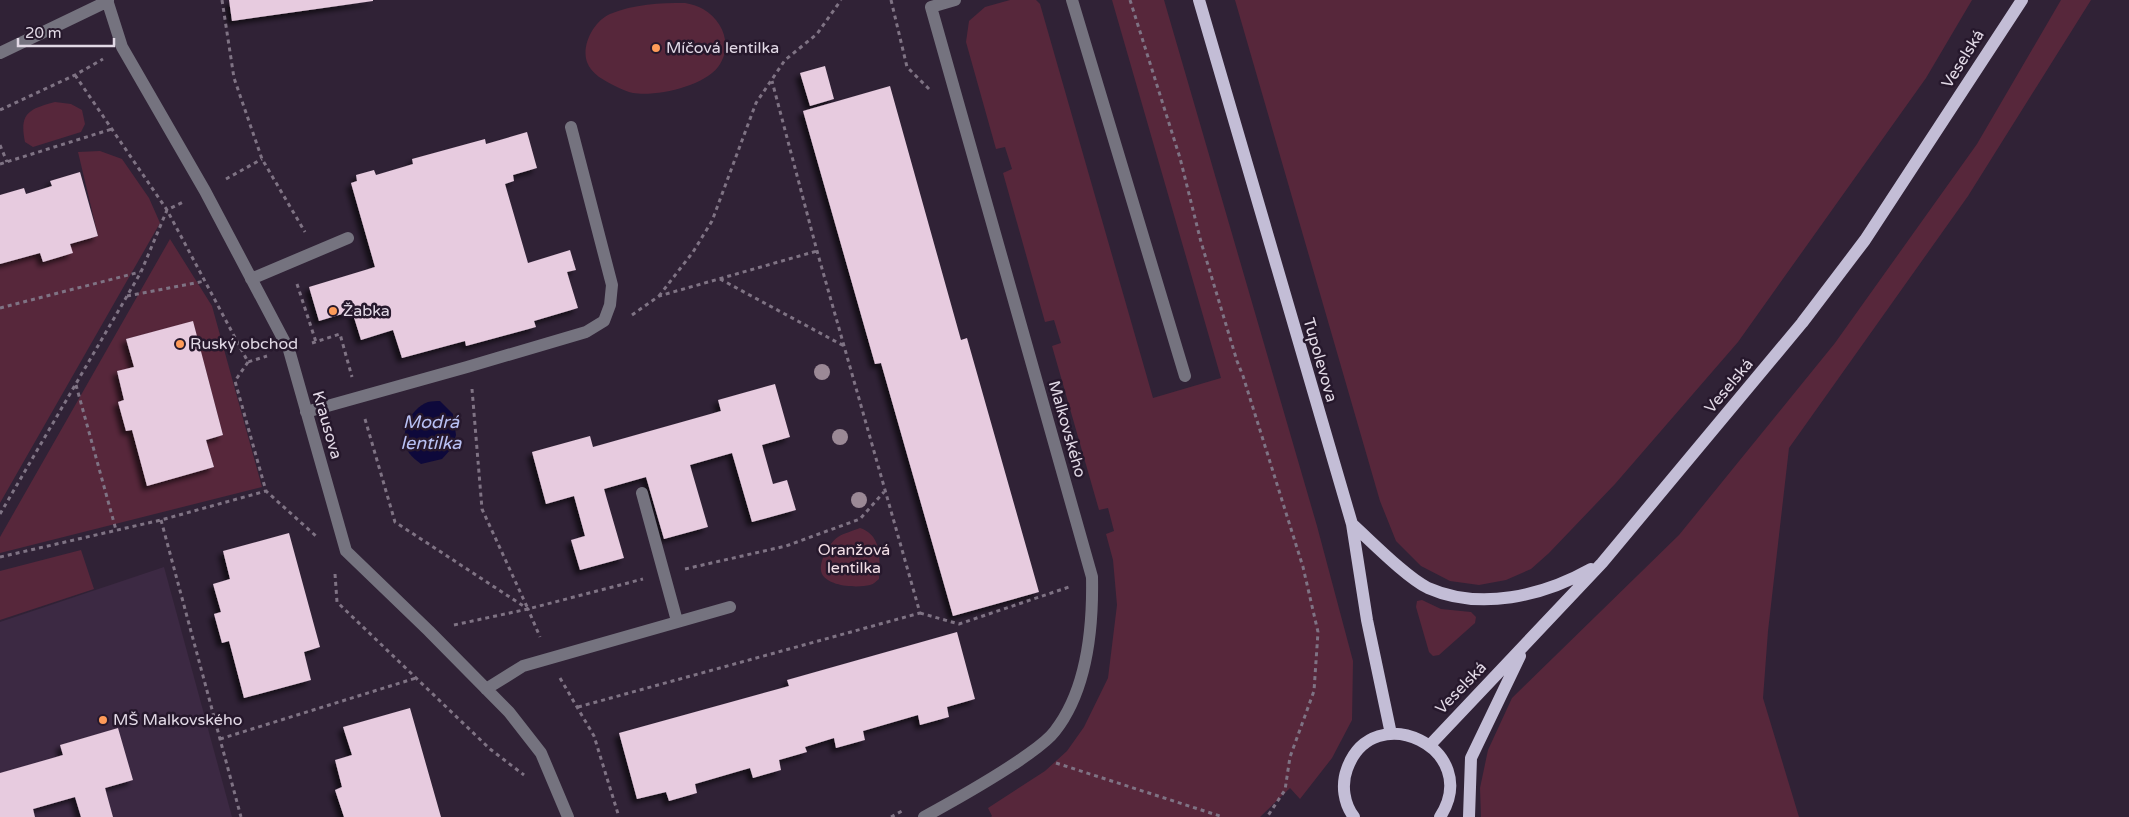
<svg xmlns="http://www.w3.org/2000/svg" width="2129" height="817" font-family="'Varela Round',sans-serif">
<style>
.built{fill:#3c2943}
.green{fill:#57273b;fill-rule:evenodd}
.water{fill:#0e093b}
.building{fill:#e7cbdf;filter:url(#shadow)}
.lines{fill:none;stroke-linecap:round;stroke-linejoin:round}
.path{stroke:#7f7384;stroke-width:3;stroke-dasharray:4 4;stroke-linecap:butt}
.minor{stroke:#75737f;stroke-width:12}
.major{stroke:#c3bdd6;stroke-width:12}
.tree{fill:#9b8996}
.poi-dot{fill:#fe9b59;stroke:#26182c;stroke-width:2}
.labels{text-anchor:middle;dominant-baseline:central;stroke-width:5;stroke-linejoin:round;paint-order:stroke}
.poi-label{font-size:16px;fill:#e2d9e6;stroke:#26182c;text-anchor:start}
.street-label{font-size:16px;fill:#e2d9e6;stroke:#26182c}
.park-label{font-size:16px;fill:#f2dee5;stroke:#26182c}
.water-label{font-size:18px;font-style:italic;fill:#b9c1f4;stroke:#26182c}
</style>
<defs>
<filter id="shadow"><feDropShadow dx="-4.5" dy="4.5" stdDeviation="2.5" flood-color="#0009"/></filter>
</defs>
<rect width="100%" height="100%" fill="#302236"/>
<path class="built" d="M164 567 232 817H0V622Z"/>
<path class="green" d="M1010 0H1036L1040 4 1153 398 1221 378 1112 0H1164L1317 526 1353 661 1352 720 1332 758 1300 799 1290 788 1260 817H991L992 816 988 808 1045 771 1067 751 1084 727 1108 678 1117 605 1113 560 1106 534 1114 531 1108 508 1099 510 1052 346 1061 343 1054 320 1045 322 1003 173 1012 169 1005 147 996 149 966 42 969 21 985 7Z
M1235 0H1972L1926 78 1738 342 1615 484 1549 553 1531 569 1506 580 1479 585 1450 581 1421 566 1396 541 1380 501Z
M2061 0H2091L1968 196 1789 448 1768 631 1763 698 1799 817H1481L1480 788 1488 750 1512 698 1679 535 1835 343 1977 144Z
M685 3C691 4 698 6 703 9 724 21 733 47 718 67 704 86 656 97 633 93 628 92 621 89 615 86 605 81 591 74 587 62 581 45 594 21 610 14 634 4 660 3 685 3Z
M55 102 71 104 82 110 85 124 81 132 33 147 25 142C19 113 29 109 55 102Z
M100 151 122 159 149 198 160 223 0 503V264L40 253 43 262 72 253 70 244 98 236 78 152Z
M170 239 212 306 262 487 0 553V537ZM193 322 223 435 206 440 214 467 147 485 132 430 126 431 118 402 124 400 117 372 134 367 126 339Z
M860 528C882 535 880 559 879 579 876 581 874 584 870 585 858 588 829 587 822 574 817 564 829 543 838 537 844 533 853 531 860 528Z
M81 550 94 589 0 620V571Z
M1422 600 1441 609 1471 612 1476 617 1475 623 1439 655 1433 656 1429 652 1416 607 1417 601Z"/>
<path class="water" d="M440 401 453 414 456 435 452 448 442 459 421 464C417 461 412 457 409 453 398 435 409 409 428 402 432 401 437 401 440 401Z"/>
<path class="building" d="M229 0H373V1L232 21Z
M825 66 834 99 810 106 800 73Z
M890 86 961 340 967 338 1039 592 953 616 881 363 875 364 803 111Z
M527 132 537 168 513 175 514 181 505 184 528 263 570 250 576 270 567 272 578 308 534 321 536 327 466 346 465 341 402 358 393 330 361 340 352 311 319 321 309 287 375 267 351 183 357 181 356 175 374 170 376 175 413 164 412 159 485 139 486 144Z
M80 172 98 236 70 244 73 253 43 262 40 253 0 264V195L24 188 26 194 52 186 50 181Z
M193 321 223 435 206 440 214 467 147 486 132 430 126 431 118 402 124 400 117 371 134 367 126 339Z
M775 384 790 437 762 445 773 484 787 480 796 510 752 522 732 453 690 465 708 527 664 539 646 477 604 489 624 558 580 570 571 540 585 536 574 496 546 504 532 452 590 436 593 447 721 411 718 400Z
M289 533 320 647 304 652 311 680 244 698 229 641 222 643 214 614 221 612 213 584 230 579 223 551Z
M957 632 975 699 947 707 949 717 920 725 918 715 863 731 865 740 836 748 834 738 805 747 807 752 779 760 781 770 753 778 750 768 695 784 697 793 669 801 666 792 637 799 619 733 789 686 787 680Z
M410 708 441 817H344L335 790 342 787 335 760 352 755 343 727Z
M118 728 133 780 105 788 113 817H81L75 797 33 809 35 817H0V773L63 755 60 745Z"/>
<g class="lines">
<path class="path" d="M222 0 234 78 262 159 305 232
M891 0 907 67 930 90
M1130 0 1180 158 1201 242 1237 361 1243 376 1303 567 1318 632 1314 691 1290 757 1285 790 1267 817
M75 75 167 210 248 362 267 356
M0 110 75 75 103 59
M0 145 7 162
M0 164 112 129
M226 179 262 159
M720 279 844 346
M297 284 316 342
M127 296 205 281
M659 296 693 252 712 221 756 103 785 60 817 34 841 0
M0 308 140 272
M632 315 659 296 817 251
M312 343 340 334 352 377
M248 362 235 381 266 491 317 537
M76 385 116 530
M472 389 482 509 528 609
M365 419 395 522 528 609 540 637
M0 514 141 272 167 210 185 201
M161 520 241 817
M0 557 161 520 266 491
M685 569 786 546 860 519 884 492
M335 574 337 602 490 749 524 775
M920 613 959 624 1069 587
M454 625 528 609 643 579
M560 678 594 736 619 817
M578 707 920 613 817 251 772 81
M220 739 416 678
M1056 763 1223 817
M891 817 902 811"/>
<path class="minor" d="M107 0 122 47 205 191 289 350 346 551 429 631 509 712 541 753 568 817
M1072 0 1185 376
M0 53 108 1
M251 279 348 238
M306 412 467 367 586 332 604 321 610 305 612 285 571 127
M642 493 677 621
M486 689 523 666 730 607
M924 817C957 799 989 781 1020 760 1032 751 1046 743 1055 731 1087 690 1093 626 1092 577L931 7 955 0"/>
<path class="major" d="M1199 0 1352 524 1367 620 1391 734
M1352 524C1371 541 1406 577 1428 588 1480 611 1543 596 1591 569
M1430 745 1602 563 1802 323 1865 240 2022 0
M1354 817C1344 804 1341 785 1347 769 1373 696 1484 749 1440 817
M1469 817 1471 758 1520 656"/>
</g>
<g class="tree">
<circle cx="822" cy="372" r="8"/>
<circle cx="840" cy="437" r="8"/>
<circle cx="859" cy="500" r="8"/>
</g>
<g class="poi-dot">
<circle cx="656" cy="48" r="5"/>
<circle cx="333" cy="311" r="5"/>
<circle cx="180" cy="344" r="5"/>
<circle cx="103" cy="720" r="5"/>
</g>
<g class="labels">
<g class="poi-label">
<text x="666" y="48">Míčová lentilka</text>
<text x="343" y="311">Žabka</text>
<text x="190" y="344">Ruský obchod</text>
<text x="113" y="720">MŠ Malkovského</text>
</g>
<g class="street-label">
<text transform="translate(1963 59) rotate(-58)">Veselská</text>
<text transform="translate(1320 360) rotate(74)">Tupolevova</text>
<text transform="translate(1729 386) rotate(-50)">Veselská</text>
<text transform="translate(327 425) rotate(74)">Krausova</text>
<text transform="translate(1067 429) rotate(74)">Malkovského</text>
<text transform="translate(1461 688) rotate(-46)">Veselská</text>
</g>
<g class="park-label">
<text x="854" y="550">Oranžová<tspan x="854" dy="18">lentilka</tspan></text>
</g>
<g class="water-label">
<text x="431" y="422">Modrá<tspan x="431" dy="21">lentilka</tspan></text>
</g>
</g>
<path d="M18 38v8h96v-8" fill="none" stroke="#e2d9e6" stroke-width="2.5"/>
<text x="25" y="38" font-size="15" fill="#e2d9e6" stroke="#26182c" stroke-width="4" paint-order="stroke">20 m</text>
</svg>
